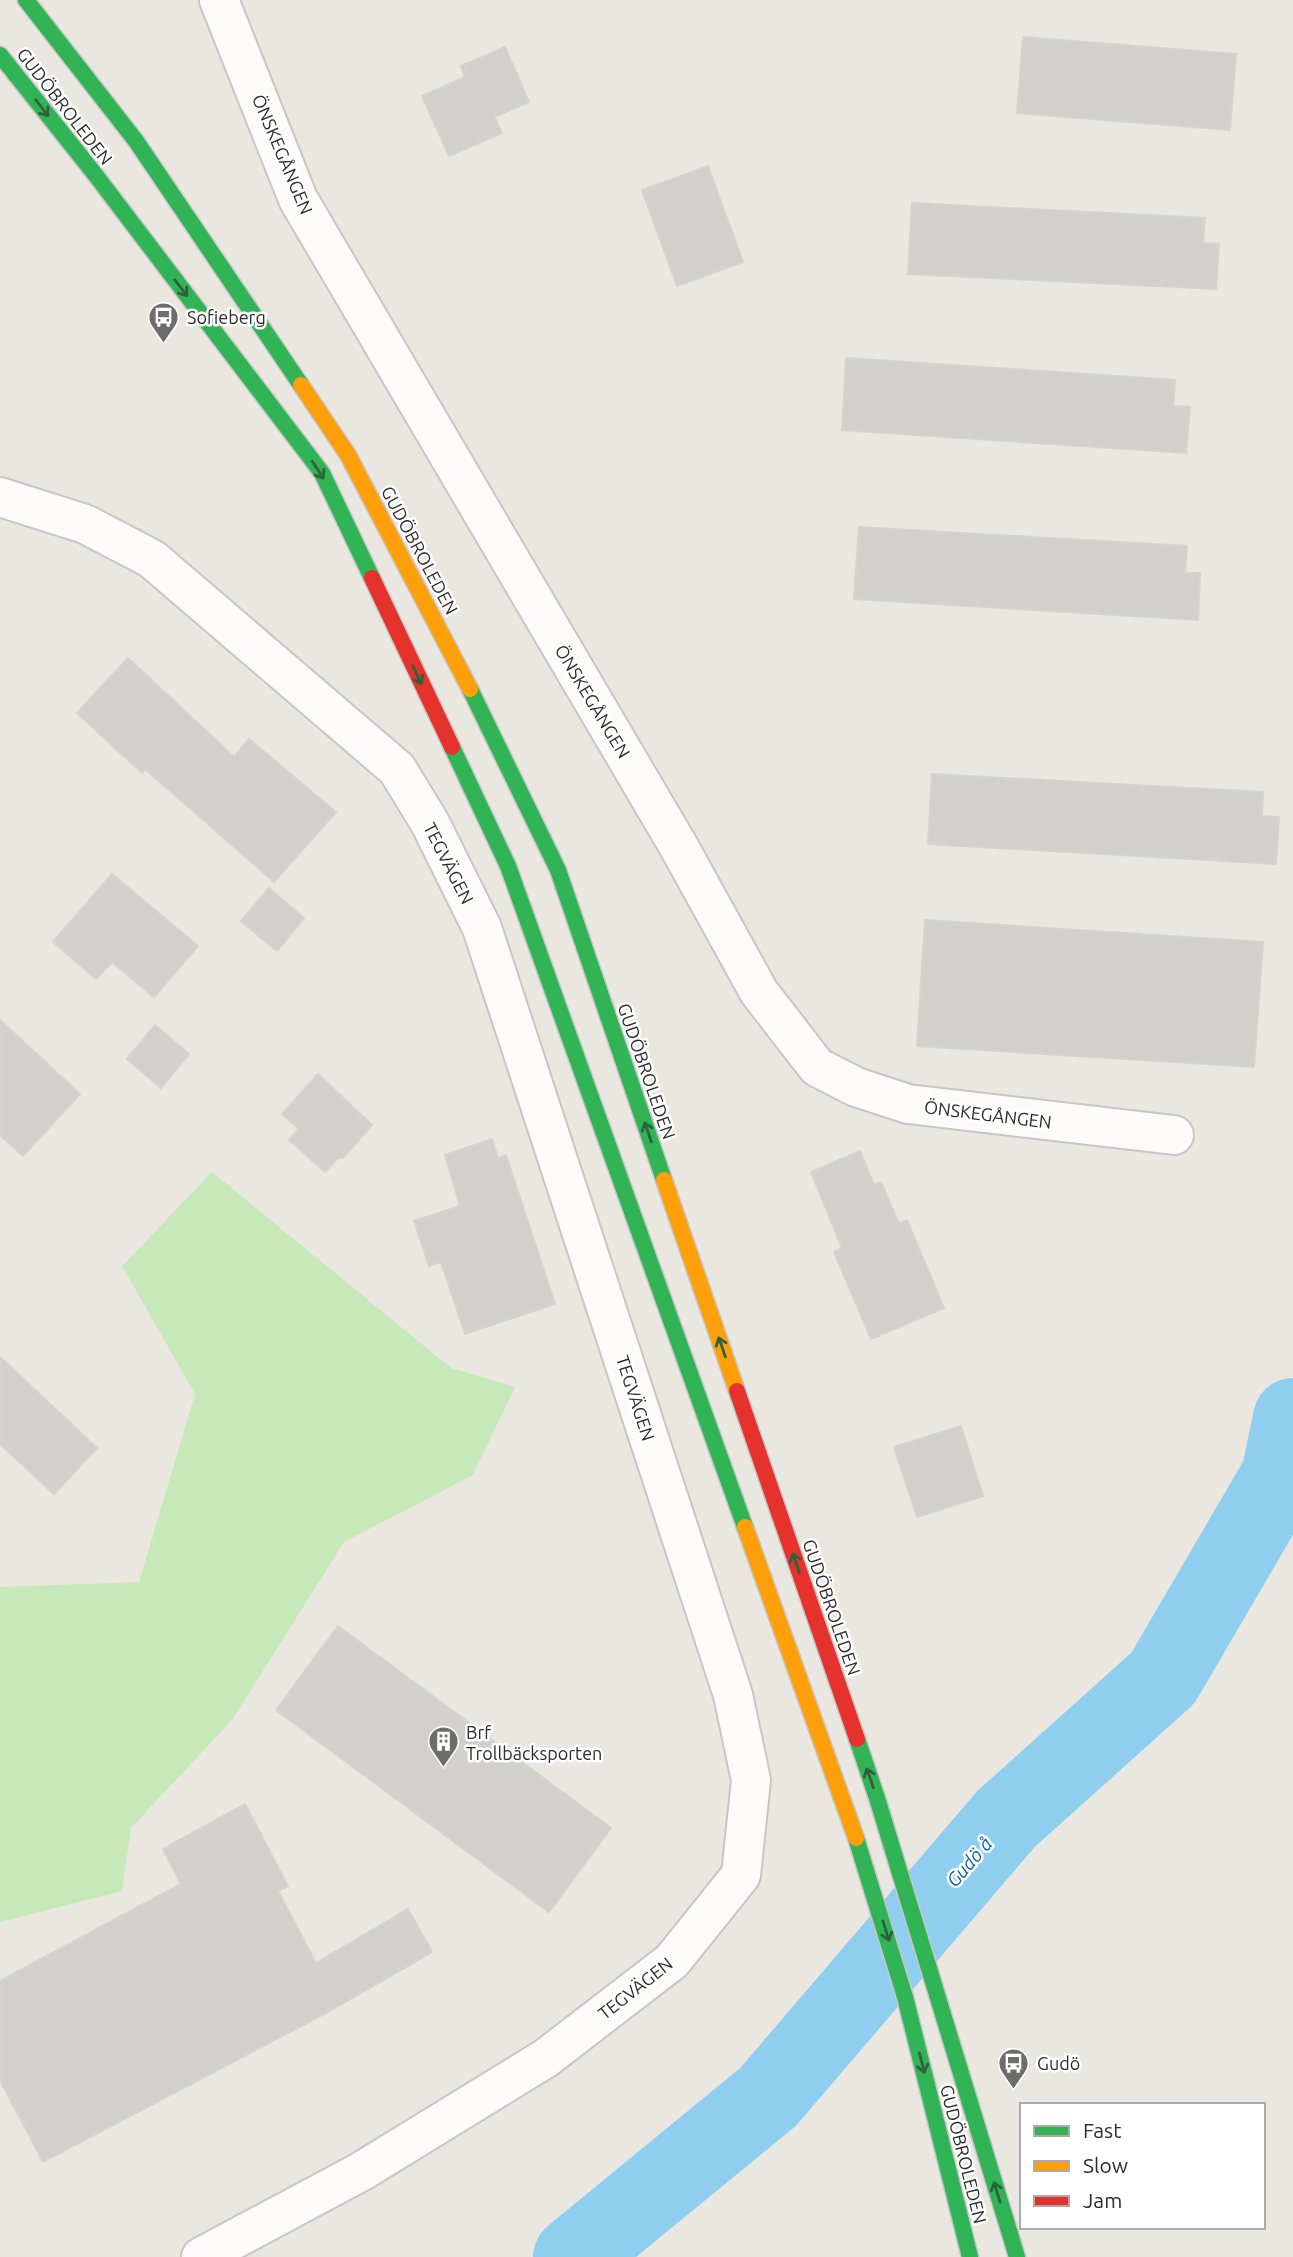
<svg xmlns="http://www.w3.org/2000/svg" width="1293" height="2257" font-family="Ubuntu,sans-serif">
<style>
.green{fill:#c7e8b8}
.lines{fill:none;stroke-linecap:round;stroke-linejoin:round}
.river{stroke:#90cef0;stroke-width:80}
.building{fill:#d2d0cc;stroke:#d5d3cd;stroke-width:2}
.street-casing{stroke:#c7c6c6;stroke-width:42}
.fast-casing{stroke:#c7c6c6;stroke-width:19}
.slow-casing{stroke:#c7c6c6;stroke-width:19}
.jam-casing{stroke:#c7c6c6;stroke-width:19}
.street{stroke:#fcfbfa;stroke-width:38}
.fast{stroke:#30b455;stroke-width:16}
.slow{stroke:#ff9f0a;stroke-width:16}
.jam{stroke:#e5322d;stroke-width:16}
.oneway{stroke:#2e623c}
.labels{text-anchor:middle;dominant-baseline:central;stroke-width:5;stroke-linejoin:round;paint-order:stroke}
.street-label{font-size:18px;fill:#2c2c2c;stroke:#fff}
.poi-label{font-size:18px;fill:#2c2c2c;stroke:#fff;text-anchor:start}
.water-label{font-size:19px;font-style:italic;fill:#0460a7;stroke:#fff}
</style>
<rect width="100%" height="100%" fill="#eae7e1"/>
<path class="green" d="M212 1172 451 1368 515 1387 473 1475 344 1542 232 1720 131 1828 122 1891 0 1922V1587L139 1582 195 1394 122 1266Z"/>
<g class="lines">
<path class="river" d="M573 2257 768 2097 1006 1819 1163 1678 1281 1476 1293 1418"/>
</g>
<path class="building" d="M1023 37 1236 54 1230 130 1017 113Z
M505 47 529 102 494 117 502 133 449 156 422 96 465 77 461 66Z
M708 166 743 262 677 286 642 190Z
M912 203 1205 218 1203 243 1219 244 1216 289 908 274Z
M846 358 1175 380 1173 406 1190 407 1186 453 842 430Z
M859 527 1187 546 1185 573H1200L1198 620 854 599Z
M128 658 234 757 249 739 336 812 274 882 145 769 142 773 77 713Z
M932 774 1263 792 1262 816 1279 817 1276 864 928 844Z
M112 874 198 946 154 997 112 962 96 979 53 942Z
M269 888 304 918 277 951 241 921Z
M925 920 1263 942 1254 1067 917 1046Z
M0 1020 80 1094 23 1156 0 1135Z
M155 1025 189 1054 161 1088 127 1059Z
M318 1074 372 1125 343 1158H338L325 1172 289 1140 299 1129 282 1114Z
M492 1139 498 1158 506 1155 555 1304 465 1334 441 1262 429 1266 414 1221 460 1206 445 1155Z
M860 1151 874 1185 881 1182 899 1224 907 1220 944 1308 871 1339 834 1252 842 1248 811 1172Z
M0 1357 97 1448 54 1494 0 1444Z
M961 1426 983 1496 917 1517 894 1447Z
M338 1626 611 1828 549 1912 276 1710Z
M245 1804 288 1886 278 1891 316 1963 408 1909 432 1952 324 2014 43 2162 0 2080V1981L181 1884 163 1849Z"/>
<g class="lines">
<defs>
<path id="street" d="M219 0 298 199 679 847 759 992 817 1067 856 1087 908 1104 1174 1135
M0 497 85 524 152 559 397 769 430 823 482 928 733 1695 751 1780 741 1875 672 1961 546 2058 362 2171 201 2257"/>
<path id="fast" d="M26 0 136 141 301 385
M0 55 94 173 322 473 372 578
M470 689 558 870 664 1180
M452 747 508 866 745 1527
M857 1739 877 1798 1017 2257
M856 1838 905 1997 970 2257"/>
<path id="slow" d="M301 385 348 455 470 689
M664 1180 737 1391
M745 1527 856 1838"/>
<path id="jam" d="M372 578 452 747
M737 1391 857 1739"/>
</defs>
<use href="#street" class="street-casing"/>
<use href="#fast" class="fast-casing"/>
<use href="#slow" class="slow-casing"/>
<use href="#jam" class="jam-casing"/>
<use href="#street" class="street"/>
<use href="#fast" class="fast"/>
<use href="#slow" class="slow"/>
<use href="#jam" class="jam"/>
</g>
<defs><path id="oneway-shaft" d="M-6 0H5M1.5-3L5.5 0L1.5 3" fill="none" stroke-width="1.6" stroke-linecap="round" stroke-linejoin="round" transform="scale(1.75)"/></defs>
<g class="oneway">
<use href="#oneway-shaft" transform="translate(42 108) rotate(52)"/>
<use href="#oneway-shaft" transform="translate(181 288) rotate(53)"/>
<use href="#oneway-shaft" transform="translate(318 470) rotate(57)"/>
<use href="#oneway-shaft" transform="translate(417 675) rotate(65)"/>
<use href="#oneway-shaft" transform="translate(648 1132) rotate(-109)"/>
<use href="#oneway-shaft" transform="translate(722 1347) rotate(-109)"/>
<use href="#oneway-shaft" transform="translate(796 1563) rotate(-109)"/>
<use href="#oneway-shaft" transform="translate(870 1778) rotate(-109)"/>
<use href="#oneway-shaft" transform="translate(886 1931) rotate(73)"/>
<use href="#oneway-shaft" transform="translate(922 2063) rotate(76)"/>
<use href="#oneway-shaft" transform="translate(997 2192) rotate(-107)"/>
</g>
<defs>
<symbol id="bus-pin" viewBox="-11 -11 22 30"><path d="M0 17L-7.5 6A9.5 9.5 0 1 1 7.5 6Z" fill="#6e6d6b" stroke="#fff"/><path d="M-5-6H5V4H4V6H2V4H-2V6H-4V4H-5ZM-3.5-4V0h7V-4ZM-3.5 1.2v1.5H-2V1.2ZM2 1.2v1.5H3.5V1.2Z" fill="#fff"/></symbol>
<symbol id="building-pin" viewBox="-11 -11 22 30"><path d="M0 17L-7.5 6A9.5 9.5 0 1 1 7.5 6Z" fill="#6e6d6b" stroke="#fff"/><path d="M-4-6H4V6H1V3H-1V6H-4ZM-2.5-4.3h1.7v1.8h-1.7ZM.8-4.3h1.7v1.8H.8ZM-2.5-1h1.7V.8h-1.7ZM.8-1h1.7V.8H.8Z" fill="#fff"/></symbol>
</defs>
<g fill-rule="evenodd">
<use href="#bus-pin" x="146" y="300" width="35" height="47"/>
<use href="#building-pin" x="426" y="1724" width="35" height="47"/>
<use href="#bus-pin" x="996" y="2046" width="35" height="47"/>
</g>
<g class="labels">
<g class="street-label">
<text transform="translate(65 106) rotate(52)">GUDÖBROLEDEN</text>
<text transform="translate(283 154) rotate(67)">ÖNSKEGÅNGEN</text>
<text transform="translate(420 550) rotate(62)">GUDÖBROLEDEN</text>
<text transform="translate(593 701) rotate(59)">ÖNSKEGÅNGEN</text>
<text transform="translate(449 863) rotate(63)">TEGVÄGEN</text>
<text transform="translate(647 1071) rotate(71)">GUDÖBROLEDEN</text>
<text transform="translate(988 1114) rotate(7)">ÖNSKEGÅNGEN</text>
<text transform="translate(636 1398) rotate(72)">TEGVÄGEN</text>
<text transform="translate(832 1607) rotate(71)">GUDÖBROLEDEN</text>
<text transform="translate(635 1988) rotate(-38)">TEGVÄGEN</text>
<text transform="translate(964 2154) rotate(76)">GUDÖBROLEDEN</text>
</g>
<g class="poi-label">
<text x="187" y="317">Sofieberg</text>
<text x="466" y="1732">Brf<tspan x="466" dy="21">Trollbäcksporten</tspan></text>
<text x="1037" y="2063">Gudö</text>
</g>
<g class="water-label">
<text transform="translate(969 1862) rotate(-49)">Gudö å</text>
</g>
</g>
<rect x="1020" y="2103" width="245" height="126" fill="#ffffff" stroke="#ababab" stroke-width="2"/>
<rect x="1034" y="2126" width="35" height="10" fill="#30b455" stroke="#ababab" stroke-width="2"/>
<text x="1083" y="2138" font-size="21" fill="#2c2c2c">Fast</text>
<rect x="1034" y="2161" width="35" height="10" fill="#ff9f0a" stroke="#ababab" stroke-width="2"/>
<text x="1083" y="2173" font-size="21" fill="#2c2c2c">Slow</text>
<rect x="1034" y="2196" width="35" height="10" fill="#e5322d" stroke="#ababab" stroke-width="2"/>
<text x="1083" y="2208" font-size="21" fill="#2c2c2c">Jam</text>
</svg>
